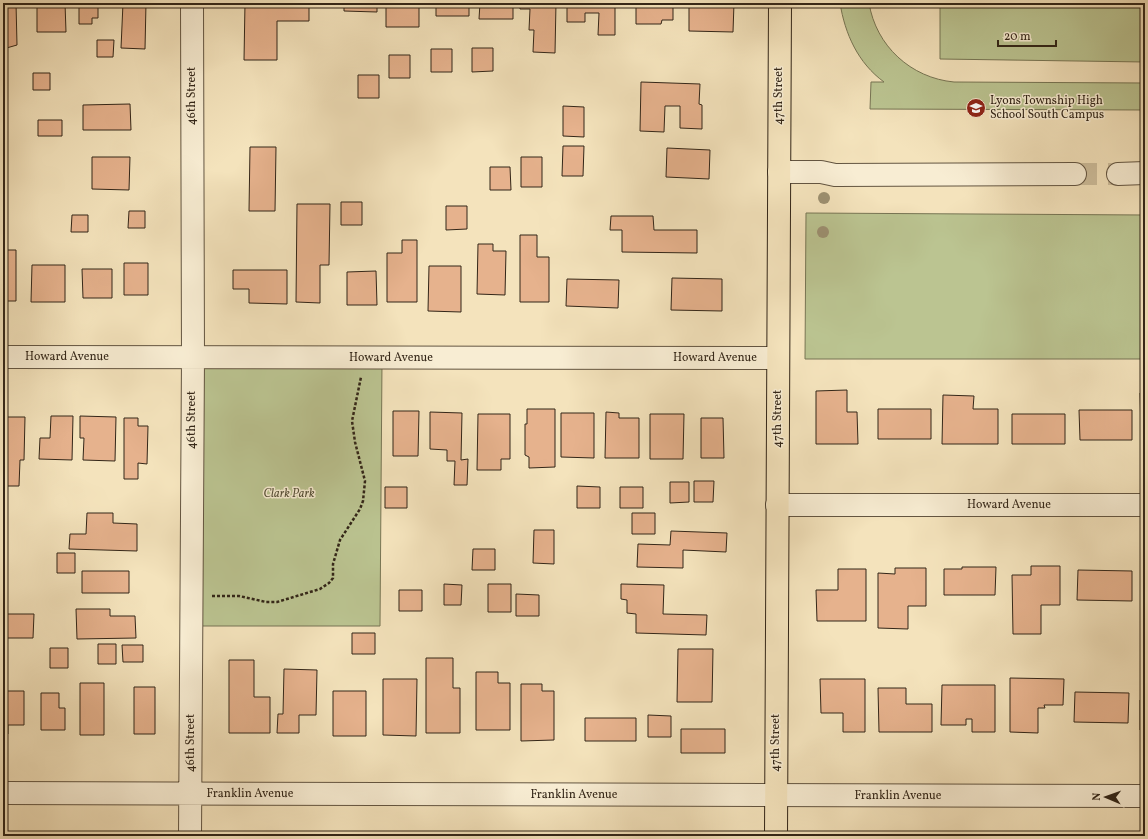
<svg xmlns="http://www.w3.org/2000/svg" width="1148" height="839" font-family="Vollkorn,serif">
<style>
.green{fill:#bbc491;stroke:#777554}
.building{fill:#e6b28d;stroke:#332618}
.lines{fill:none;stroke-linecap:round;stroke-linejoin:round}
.minor-tunnel{stroke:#cdbd9b;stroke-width:22;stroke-dasharray:22 11;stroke-linecap:butt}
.minor-casing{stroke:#635541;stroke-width:24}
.major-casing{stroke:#332618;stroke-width:24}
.path{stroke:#332618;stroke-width:2.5;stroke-dasharray:3 2;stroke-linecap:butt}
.minor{stroke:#f8edd3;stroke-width:22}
.major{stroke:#f4e3bc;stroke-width:22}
.tree{fill:#9d9172}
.labels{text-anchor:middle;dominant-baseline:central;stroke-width:3;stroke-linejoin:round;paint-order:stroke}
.street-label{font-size:12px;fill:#332618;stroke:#f8edd3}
.poi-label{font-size:12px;fill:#332618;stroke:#f8edd3;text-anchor:start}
.park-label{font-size:12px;font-style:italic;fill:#554e36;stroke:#f8edd3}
</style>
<rect width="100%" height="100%" fill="#f4e3bc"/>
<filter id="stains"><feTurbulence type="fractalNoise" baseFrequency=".005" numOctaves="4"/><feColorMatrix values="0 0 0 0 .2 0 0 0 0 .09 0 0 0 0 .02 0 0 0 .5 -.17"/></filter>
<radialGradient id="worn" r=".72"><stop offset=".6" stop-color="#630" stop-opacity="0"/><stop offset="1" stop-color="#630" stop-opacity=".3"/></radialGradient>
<path class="green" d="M840 3H869C876 46 911 78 954 82L1145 83V110L870 109 871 82H884C858 63 845 34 840 3Z
M940 3H1145V62L940 59Z
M806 213 1145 215V359H805Z
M198 362H382L380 626H196Z"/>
<path class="building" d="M3 3H16L17 45 3 49Z
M37 3H65L66 32H37Z
M79 3H98V18H92V24H79Z
M123 3H146L145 49 121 48Z
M245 3H309V21H277V60H244Z
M344 3H377V12L344 11Z
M386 3H419V27H386Z
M436 3H469V16H436Z
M480 3H513V19H479Z
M520 3H556L555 53 533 52 534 30H529L530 9H520Z
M567 3H615V35H598L599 13H585V22H567Z
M636 3H673V20H662L661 24H636Z
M689 3H734L733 32 689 31Z
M97 40H114L113 57H97Z
M472 48H493V71L472 72Z
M431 49H452V72H431Z
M389 55H410V78H389Z
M33 73H50V90H33Z
M358 75H379V98H358Z
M641 82 700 84 699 104 702 105V129L680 128V106H665L664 132 640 131Z
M130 104 131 130H83V105Z
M563 106 584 107V137L563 136Z
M38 120H62V136H38Z
M563 146H584L583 176H562Z
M250 147H276L275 211H249Z
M667 148 710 150 709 179 666 177Z
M92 157H130L129 190 92 189Z
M521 157H542V187H521Z
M490 167H510L511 190H490Z
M341 202H362V225H341Z
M297 204H330L329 265H320V303L296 302Z
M446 206H467V229L446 230Z
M129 211H145V228H128Z
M72 215H88V232H71Z
M611 216H653L654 230H697V253L622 252V230H610Z
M520 235H537V257H549V302H520Z
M402 240H417V302H387V253H402Z
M478 244H493V251H506L505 295 477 294Z
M3 250H16V301H3Z
M124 263H148V295H124Z
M32 265H65V302H31Z
M429 266H461V312L428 311Z
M82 269H112V298H83Z
M233 270H287V304L249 303V289H233Z
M376 271 377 305H347V272Z
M672 278 722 279V311L671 310Z
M567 279 619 280 618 308 566 306Z
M847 390V412H857L858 444H816V391Z
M1140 393H1145V432H1141Z
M943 395 974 396 973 409H998V444H942Z
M527 409H555V467L529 468V457L525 455V424H527Z
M878 409H931V439H878Z
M1079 410H1132V440H1080Z
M393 411H419L418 456H393Z
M430 412 462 413 461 460 468 459 467 485H454L455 461H447V450L430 449Z
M606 412 619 413V418H639V458H605Z
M561 413H594V458L561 457Z
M478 414H510V459H501V470H477Z
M650 414H684L683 459H650Z
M1012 414H1065V444H1012Z
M51 416H73L72 460 39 459 40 438H50Z
M80 416 116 417 115 461 83 460 84 438H80Z
M3 417H25L24 460H20L19 486H3Z
M124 418H138V426H148L147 464 138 463V479H124Z
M701 418H723L724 458H701Z
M694 481H714L713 502H694Z
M670 482H689V502L670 503Z
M577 486 600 487V508H577Z
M385 487H407V508H385Z
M620 487H643V508H620Z
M87 513H113V523L137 524V551L69 549 70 534H86Z
M632 513H655V534H632Z
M534 530H554V564L533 563Z
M671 531 727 533 726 552 683 550V568L637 567 638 544 670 545Z
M473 549H495V570H472Z
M57 553H75V573H57Z
M1031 566H1060V605H1041V634H1013L1012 575H1031Z
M962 567H996L995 595H944V569H962Z
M895 568H926V606H908V629L878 628V573L895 574Z
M838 569H866V621H817L816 590H838Z
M1078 570 1132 571V601L1077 600Z
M82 571H129V593H82Z
M444 584 462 585 461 605H444Z
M488 584H511V612H488Z
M621 584 664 585 663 614 707 615 706 635 636 633V614L627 613V600L621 599Z
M399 590H422V611H399Z
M516 594 539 595V616H516Z
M76 609H110V616H135L136 638 77 639Z
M5 614H34L33 638H4Z
M352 633H375V654H352Z
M98 644H116V664H98Z
M122 645H143V662H123Z
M50 648H68V668H50Z
M678 649H713L712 702H677Z
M426 658H453V688H460V733H426Z
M229 660H254V697H270V733H229Z
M284 669 317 670 316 715H299V733H277L278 714H283Z
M476 672H498V683H510V730H476Z
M1010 678 1064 679 1063 705H1044L1045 708H1038V733L1010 732Z
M383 679H417L416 736 383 735Z
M820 679H865V732H843V713H821Z
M80 683H104V735H80Z
M521 684H542V691H554V740L521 741Z
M942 685H995V732H972V719H966V725H941Z
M134 687H155V734H134Z
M878 688H906V704H932V732H879Z
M3 691H24V725H8V734H3Z
M333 691H366V736H333Z
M1075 692 1129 693 1128 723 1074 722Z
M41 693H59V708H65V730H41Z
M1140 700H1145V730H1140Z
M648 715 671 716V737H648Z
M585 718H636V741H585Z
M681 729H725V753H681Z"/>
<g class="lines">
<path class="minor-tunnel" d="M1075 174H1118"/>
<defs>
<path id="minor" d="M779 172H821L835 175 1075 174
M1118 174 1145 173
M3 357 778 358
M777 505H1145
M3 793 1145 796
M190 836 193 357 192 3"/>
<path id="major" d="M776 836 780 3"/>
</defs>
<use href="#minor" class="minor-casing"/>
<use href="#major" class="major-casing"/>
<path class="path" d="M212 596H239L266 602H277L320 589 329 583 333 578V564L340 540 360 509 363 501 365 481 355 442 352 421 361 377"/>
<use href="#minor" class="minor"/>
<use href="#major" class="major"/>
</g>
<g class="tree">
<circle cx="824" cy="198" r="6"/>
<circle cx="823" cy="232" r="6"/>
</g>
<defs>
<symbol id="school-disc" viewBox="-11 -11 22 22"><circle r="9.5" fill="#8f2418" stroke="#f8edd3"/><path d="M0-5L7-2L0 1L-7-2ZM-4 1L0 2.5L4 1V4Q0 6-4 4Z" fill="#fff"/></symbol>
</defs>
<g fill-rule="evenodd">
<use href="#school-disc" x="965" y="97" width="22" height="22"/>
</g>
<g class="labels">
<g class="street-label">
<text transform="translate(192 96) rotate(-90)">46th Street</text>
<text transform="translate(779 96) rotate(-90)">47th Street</text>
<text x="67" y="357">Howard Avenue</text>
<text x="391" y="358">Howard Avenue</text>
<text x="715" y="358">Howard Avenue</text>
<text transform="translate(778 419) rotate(-90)">47th Street</text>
<text transform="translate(192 420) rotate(-90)">46th Street</text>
<text x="1009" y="505">Howard Avenue</text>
<text transform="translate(191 743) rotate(-90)">46th Street</text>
<text transform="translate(776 743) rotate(-90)">47th Street</text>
<text x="250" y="794">Franklin Avenue</text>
<text x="574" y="795">Franklin Avenue</text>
<text x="898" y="796">Franklin Avenue</text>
</g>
<g class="poi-label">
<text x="990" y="101">Lyons Township High<tspan x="990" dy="14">School South Campus</tspan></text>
</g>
<g class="park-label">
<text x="289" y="494">Clark Park</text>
</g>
</g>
<rect width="1148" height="839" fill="none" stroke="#f4e3bc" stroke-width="16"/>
<rect x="4" y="4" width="1140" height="831" fill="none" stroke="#332618" stroke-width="2"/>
<rect x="8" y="8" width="1132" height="823" fill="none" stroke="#332618"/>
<g transform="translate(1106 797) rotate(272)" stroke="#f8edd3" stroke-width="3" paint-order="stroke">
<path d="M0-3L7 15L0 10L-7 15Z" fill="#332618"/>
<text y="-6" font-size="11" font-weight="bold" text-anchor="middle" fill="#332618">N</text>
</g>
<path d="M998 40v6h58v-6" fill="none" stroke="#332618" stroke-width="2"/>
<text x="1004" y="40" font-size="12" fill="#332618" stroke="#f8edd3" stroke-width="3" paint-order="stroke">20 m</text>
<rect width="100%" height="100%" filter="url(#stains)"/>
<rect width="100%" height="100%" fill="url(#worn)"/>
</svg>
